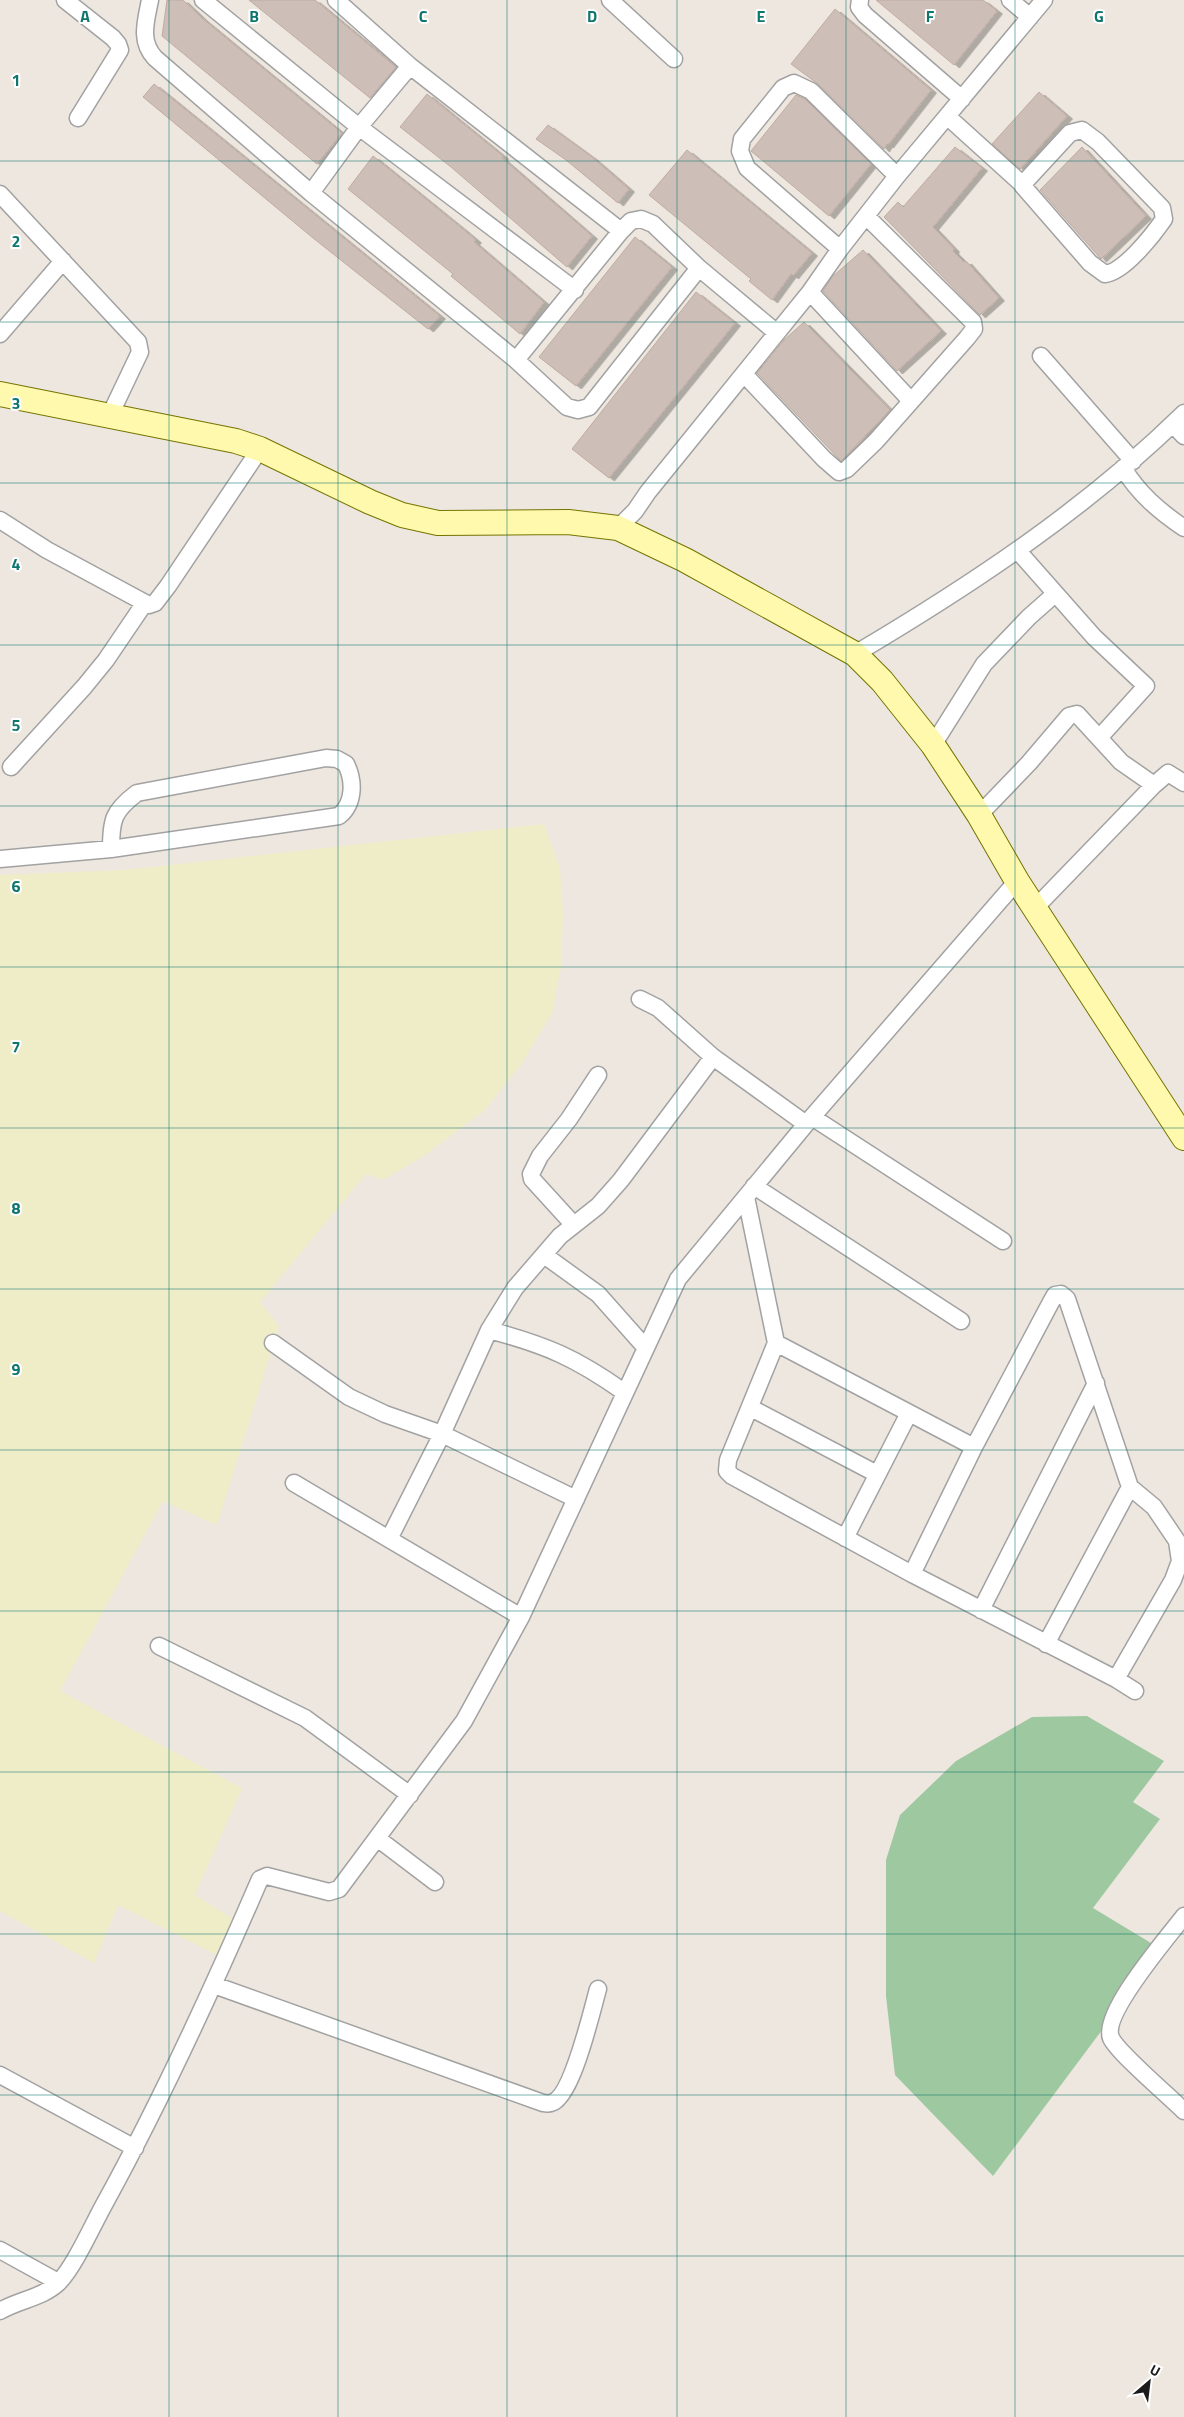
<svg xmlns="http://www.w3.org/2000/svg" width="1184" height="2417" font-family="'Titillium Web',sans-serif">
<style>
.farmland{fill:#efedc8}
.cemetery{fill:#9ec8a0}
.building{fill:#cdbfb8;stroke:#c0aba1;filter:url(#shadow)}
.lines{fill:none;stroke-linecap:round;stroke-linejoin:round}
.street-casing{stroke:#a2a2a2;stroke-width:19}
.secondary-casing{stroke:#747400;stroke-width:26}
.street{stroke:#fff;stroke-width:16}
.secondary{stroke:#fef9ad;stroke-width:24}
.grid{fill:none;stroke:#0f766e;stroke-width:1;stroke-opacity:0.55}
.grid-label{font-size:16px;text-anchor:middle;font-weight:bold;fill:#0f766e;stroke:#fff;stroke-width:4;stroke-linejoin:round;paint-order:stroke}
</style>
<defs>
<filter id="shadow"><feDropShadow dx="5.5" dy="3" stdDeviation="0" flood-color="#0004"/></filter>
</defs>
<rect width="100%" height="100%" fill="#eee7df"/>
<path class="farmland" d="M544 824 560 869 563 914 561 967 552 1013 523 1062 485 1110 425 1155 383 1180 366 1174 260 1302 279 1326 217 1525 163 1501 60 1691 242 1788 195 1895 235 1920 219 1956 118 1905 94 1963 0 1911V875L124 870Z"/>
<path class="cemetery" d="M1087 1716 1164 1761 1133 1802 1160 1819 1093 1908 1151 1943 1102 2030 993 2176 895 2075 886 1996V1860L900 1815 956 1761 1032 1717Z"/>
<path class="building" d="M167 0H183L203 19 342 133 317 164 162 36Z
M249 0H315L396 67 370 98Z
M876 0H983L997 11 954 65Z
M835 9 931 90 888 145 887 144 884 149 818 84 791 64Z
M154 84 440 316 428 329 313 238 143 97Z
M1039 92 1067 116 1020 169 992 144Z
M427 94 503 156 502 158 592 236 567 267 451 167 400 127Z
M796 95 805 99 871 164 829 216 751 151Z
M548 125 592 157 629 189 618 203 566 160 536 139Z
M955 147 982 168 933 227 954 249 953 251 964 262 966 261 999 298 980 315 884 217 898 202 903 207Z
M1082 147 1146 216 1101 259 1040 190Z
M687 150 812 253 793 276 791 274 772 300 749 281 751 279 649 195Z
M373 156 463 229 476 240 474 242 544 302 520 334 451 276 453 274 348 189Z
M635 237 672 267 576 386 539 357Z
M863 250 941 331 897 371 823 291 832 277Z
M696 292 735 323 609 478 572 449Z
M804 322 890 410 841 461 757 373 784 340Z"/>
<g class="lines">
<defs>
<path id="street" d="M65 0 113 38 118 44 120 50 78 118
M150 0C146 21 139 41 155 58L311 193 516 360 567 407 578 410 589 407 699 268
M203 0 359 127 575 290
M336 0 410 66 621 231
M610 0 674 59
M860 0 859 7 865 15 962 99
M1010 0 1030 17
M948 117 1022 184V185L1090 263 1105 274C1124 272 1153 235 1164 219L1162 208 1098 142 1082 130 1070 133 1022 185
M311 193 359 127 410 66
M0 194 138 342 140 352 110 415
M840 249 747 168 740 151 742 139 783 88 794 83 811 91 897 176
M810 292 911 401
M0 334 63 261
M1041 356 1133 461
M516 360 621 231 631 221 641 219 653 224 699 268 777 333
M744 374 824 459 839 472 847 469 876 441 967 338 974 329 973 322 866 216
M1173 424 1184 436
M1123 468C1139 494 1159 511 1184 528
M0 520 47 550 149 605 155 603 168 586 260 449
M618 528 635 511 648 492 810 292 840 249 897 176 1044 0
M1018 551 1094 637 1146 686 1099 738
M855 654C973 584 1086 509 1184 413
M933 745 984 664 1029 617 1055 594
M11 767 84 687 106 660 144 604
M979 815 1029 763 1069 716 1077 714 1121 762 1154 785 1168 773 1184 783
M0 859 111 849 339 816C355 803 354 780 346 764L337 759 326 758 137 793C113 811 111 820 111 849
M1035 908 1154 785
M640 999 658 1008 713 1057 806 1124
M812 1117 1003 1241
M754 1186 961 1321
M746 1197 776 1343 728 1460 727 1471 732 1476 912 1574 1116 1679 1135 1691
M573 1224 532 1179 531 1174 540 1156 569 1119 598 1075
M544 1255 598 1294 645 1347
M489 1330C546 1345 576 1358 624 1392
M273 1343 349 1397 385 1414 442 1434 576 1499
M776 1343 974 1447
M751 1408 877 1474
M294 1483 521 1617
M845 1538 909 1413
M389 1539 442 1434 489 1330 515 1288 560 1236 598 1206 621 1180 713 1057
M912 1574 974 1447 1051 1302 1055 1295 1061 1294 1067 1299 1130 1487 1046 1644
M981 1610 1096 1383
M159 1646 305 1718 410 1795
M1116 1679 1173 1580 1180 1561 1177 1541 1154 1507 1130 1487
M377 1838 435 1882
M1184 1916C1168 1937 1101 2014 1111 2038 1118 2053 1169 2096 1184 2111
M214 1985 543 2103C546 2103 548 2104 551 2103 572 2098 592 2010 598 1989
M0 2075 135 2148
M0 2250 58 2282
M0 2311C18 2300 42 2298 58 2283 75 2266 93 2224 106 2201 163 2097 213 1988 260 1879L267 1876 329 1892 339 1889 464 1721 521 1617 678 1279 806 1124 1017 881"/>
<path id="secondary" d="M0 394 236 441 260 449 370 502 402 515 438 523 568 522 618 528 685 560 855 654 882 681 933 745 979 815 1017 881 1184 1138"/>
</defs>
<use href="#street" class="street-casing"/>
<use href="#secondary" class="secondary-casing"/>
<use href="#street" class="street"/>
<use href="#secondary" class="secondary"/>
</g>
<path class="grid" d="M169 0V2417M338 0V2417M507 0V2417M677 0V2417M846 0V2417M1015 0V2417M0 161H1184M0 322H1184M0 483H1184M0 645H1184M0 806H1184M0 967H1184M0 1128H1184M0 1289H1184M0 1450H1184M0 1611H1184M0 1772H1184M0 1934H1184M0 2095H1184M0 2256H1184"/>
<g class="grid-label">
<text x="85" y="22">A</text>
<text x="254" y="22">B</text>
<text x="423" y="22">C</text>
<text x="592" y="22">D</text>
<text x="761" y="22">E</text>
<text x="930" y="22">F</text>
<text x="1099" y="22">G</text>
<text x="16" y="86">1</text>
<text x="16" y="247">2</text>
<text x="16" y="409">3</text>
<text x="16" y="570">4</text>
<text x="16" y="731">5</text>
<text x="16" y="892">6</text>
<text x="16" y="1053">7</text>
<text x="16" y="1214">8</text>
<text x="16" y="1375">9</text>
</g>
<g transform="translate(1149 2382) rotate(28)" stroke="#ffffff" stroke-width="4" paint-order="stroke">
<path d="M0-4L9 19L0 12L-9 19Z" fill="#1b1b1b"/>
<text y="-8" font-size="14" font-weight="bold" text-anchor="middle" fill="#1b1b1b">U</text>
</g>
</svg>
